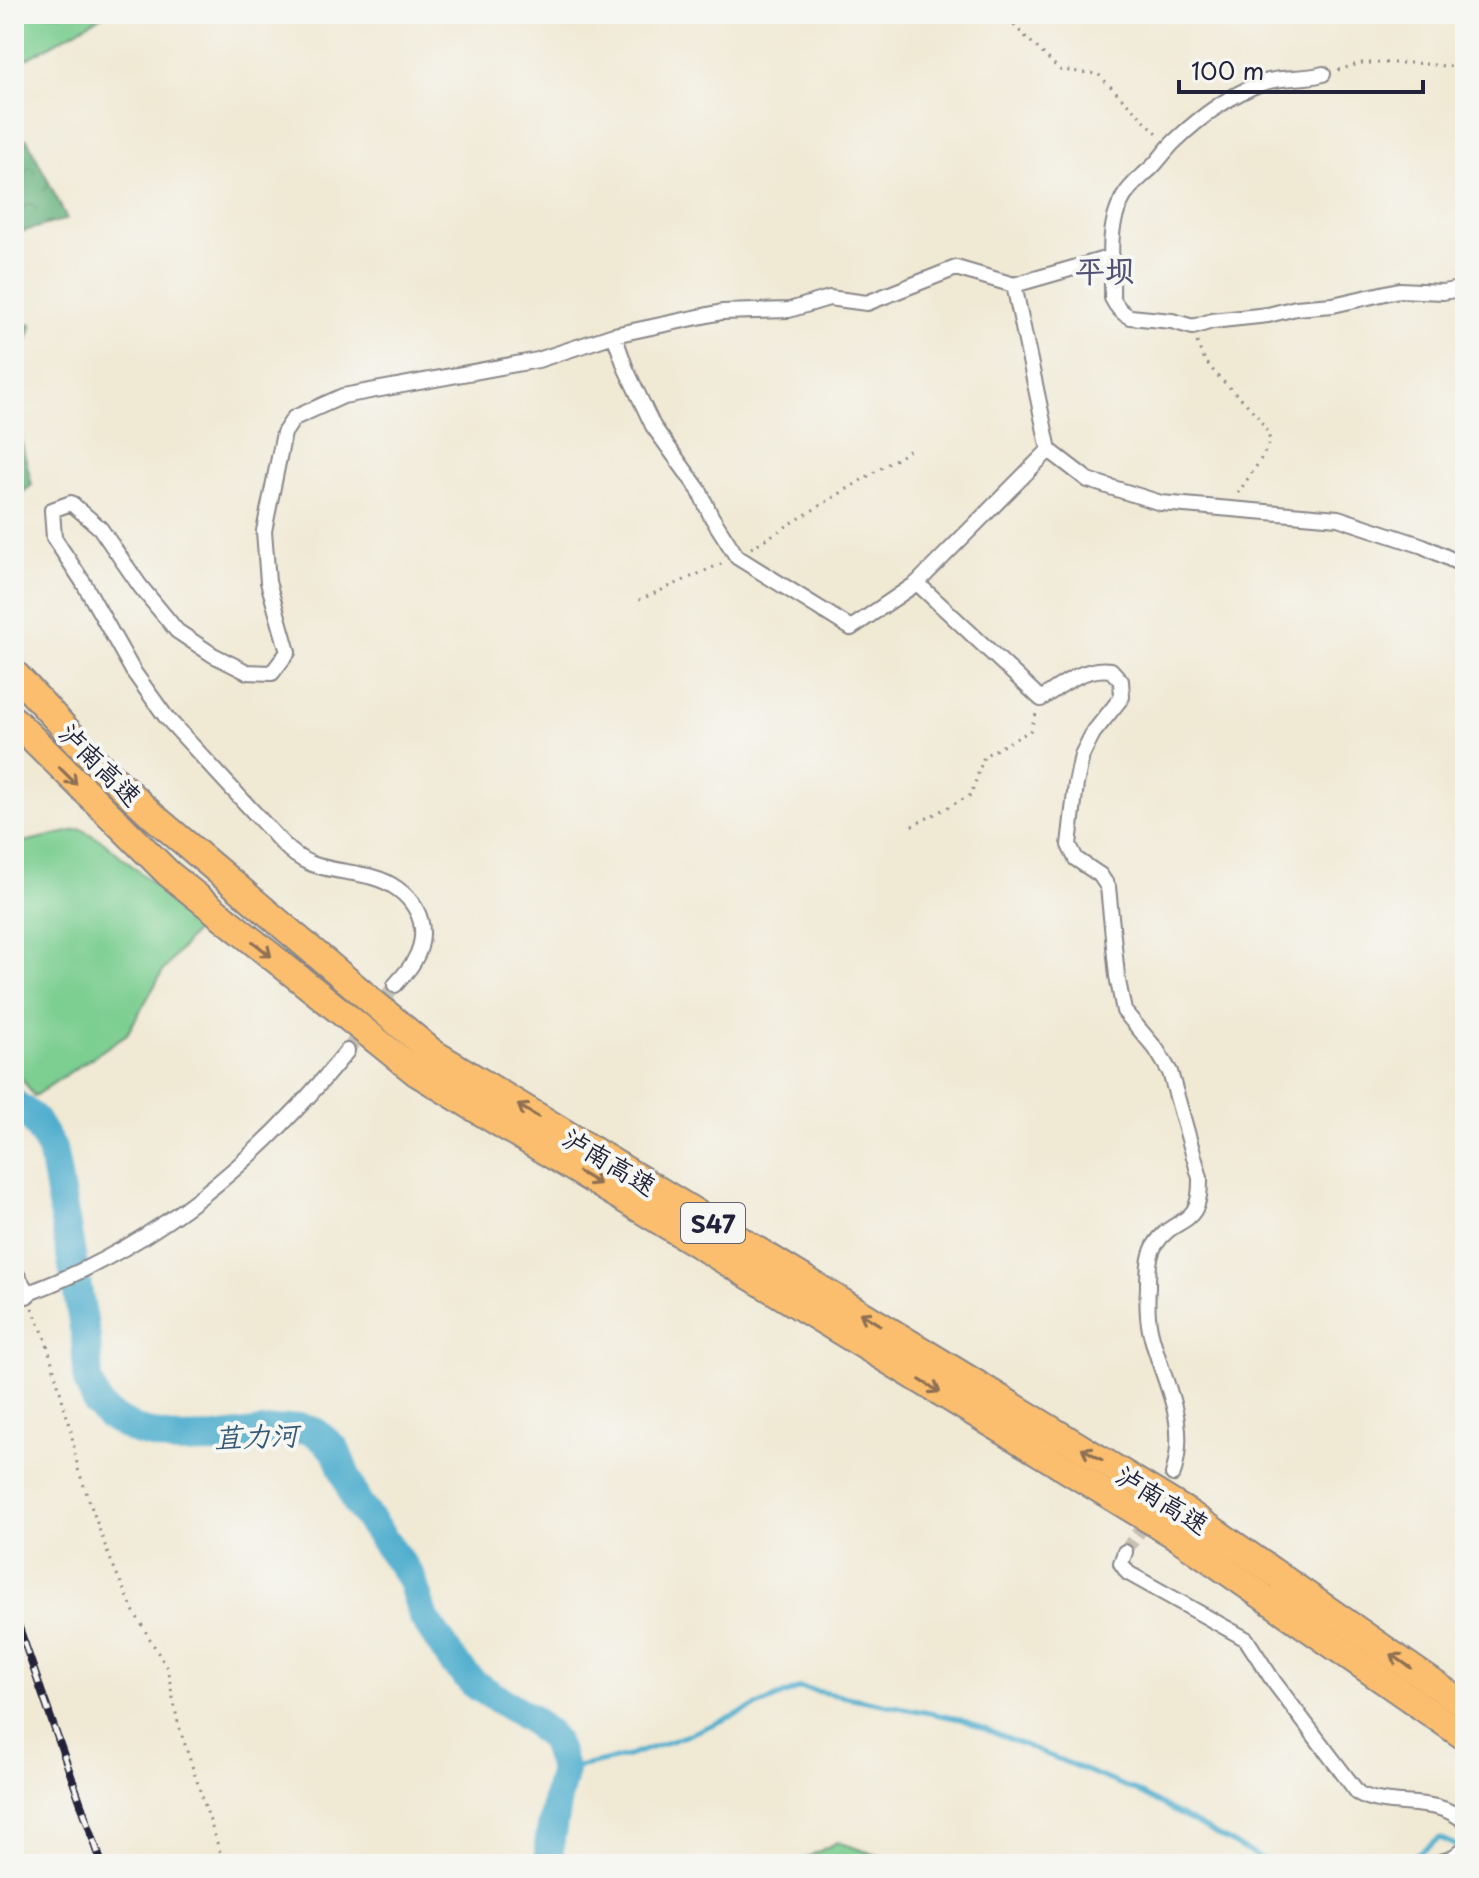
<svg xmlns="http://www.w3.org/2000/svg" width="1479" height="1878" font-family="'Playpen Sans','LXGW WenKai TC',sans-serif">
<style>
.grass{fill:#7bce91;stroke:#4e7866;stroke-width:2}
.forest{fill:url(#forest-crowns);stroke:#436a5b;stroke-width:2}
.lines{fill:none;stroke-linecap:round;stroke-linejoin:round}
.stream{stroke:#50aece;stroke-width:5}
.river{stroke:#50aece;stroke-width:30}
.minor-tunnel{stroke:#c7c1b5;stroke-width:14;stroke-dasharray:14 7;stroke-linecap:butt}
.minor-casing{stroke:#898688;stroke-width:18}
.tertiary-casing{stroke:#898688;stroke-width:22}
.motorway-casing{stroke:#898688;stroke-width:30}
.path{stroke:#898688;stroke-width:3;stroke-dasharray:2 6;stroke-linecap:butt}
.minor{stroke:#fff;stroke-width:14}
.tertiary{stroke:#fff;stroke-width:18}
.motorway{stroke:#fbbe6e;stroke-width:26}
.rail-casing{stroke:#22223b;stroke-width:8}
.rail{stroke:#f6f6f2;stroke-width:5;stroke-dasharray:15;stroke-linecap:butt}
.oneway{stroke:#8e7054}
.labels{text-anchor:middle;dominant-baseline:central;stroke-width:8;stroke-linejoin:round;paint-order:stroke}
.shield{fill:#f6f6f2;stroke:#626272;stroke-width:2}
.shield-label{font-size:24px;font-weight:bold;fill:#22223b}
.street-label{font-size:26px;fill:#22223b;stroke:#f6f6f2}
.water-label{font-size:28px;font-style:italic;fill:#345a76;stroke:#f6f6f2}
.quarter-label{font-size:30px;font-weight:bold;fill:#525073;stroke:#f6f6f2}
</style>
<defs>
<pattern id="forest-crowns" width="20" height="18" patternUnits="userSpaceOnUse" patternTransform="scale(2)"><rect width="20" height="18" fill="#64b17b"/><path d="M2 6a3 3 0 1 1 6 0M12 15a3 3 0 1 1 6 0" fill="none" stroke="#529066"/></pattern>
</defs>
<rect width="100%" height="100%" fill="#f6f6f2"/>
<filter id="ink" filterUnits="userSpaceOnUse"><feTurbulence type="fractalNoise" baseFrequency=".0125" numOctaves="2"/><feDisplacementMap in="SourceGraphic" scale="16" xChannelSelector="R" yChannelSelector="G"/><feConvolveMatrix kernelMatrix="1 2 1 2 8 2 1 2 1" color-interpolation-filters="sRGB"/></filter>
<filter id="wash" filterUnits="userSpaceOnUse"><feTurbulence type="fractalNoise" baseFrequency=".006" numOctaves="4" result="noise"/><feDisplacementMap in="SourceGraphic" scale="32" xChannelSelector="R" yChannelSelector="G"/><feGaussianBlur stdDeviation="1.8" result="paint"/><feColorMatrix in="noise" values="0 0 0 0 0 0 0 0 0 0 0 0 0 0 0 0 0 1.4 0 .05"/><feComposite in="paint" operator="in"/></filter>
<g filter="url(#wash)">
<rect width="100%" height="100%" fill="#f0e9d4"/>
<path class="grass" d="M14 14H105L14 66Z
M81 829 104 842 201 924 163 971 127 1034 34 1096 14 1067V927C19 905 14 869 14 844Z
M837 1842 904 1864H794Z"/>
<path class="forest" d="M14 139H27L67 219 14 234Z
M14 322 32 325 18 366 21 440 32 485 14 499Z"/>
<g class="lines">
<path class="stream" d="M564 1770 628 1756 685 1736 800 1688 960 1719 1136 1791 1271 1864
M1401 1864 1440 1838 1460 1847"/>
<path class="river" d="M14 1104 33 1118 52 1149 86 1338 88 1381 98 1405 108 1415 135 1430 176 1440 216 1439 302 1428 315 1432 335 1449 356 1501 411 1578 423 1616 454 1663 474 1684 532 1720 553 1739 564 1770 557 1798 549 1845V1864"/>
</g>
</g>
<g filter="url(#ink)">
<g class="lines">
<path class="minor-tunnel" d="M347 1051 395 985
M1125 1552 1152 1513 1173 1474"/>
<defs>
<path id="minor" d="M1323 74C1303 80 1282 76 1262 83 1230 95 1199 118 1175 141 1166 149 1159 161 1150 169 1132 185 1122 193 1115 218 1108 243 1113 271 1112 298 1116 306 1121 313 1130 317L1172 321 1193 327 1212 321 1268 315 1296 308 1333 305 1399 290 1443 292 1465 288
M1014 285 1049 450 1088 480 1161 503 1338 518 1423 546 1465 566
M614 335 626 369 653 426 699 490 711 516 737 557 851 628 917 583 1049 450
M917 583 1041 699C1061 685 1085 666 1111 670L1121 681 1122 697 1093 733 1082 755 1076 784 1069 845 1076 859 1100 875 1108 887 1117 976 1124 1011 1156 1049 1170 1072 1200 1178C1201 1231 1175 1213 1155 1245 1148 1257 1148 1274 1148 1287 1147 1302 1147 1316 1150 1330 1162 1383 1190 1417 1173 1474
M395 985C401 978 409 970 414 961 436 923 410 887 372 877 353 872 331 871 312 864 299 859 291 852 282 843L166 717 133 671 83 582 54 538 52 510 71 503 100 528 140 586 177 631 213 655 247 672 272 673 288 652 268 582 264 531 284 433 294 418 343 396 538 360 614 335 722 312 789 310 829 298 867 303 956 268 1014 285 1112 257
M26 1294C157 1246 260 1159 347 1051
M1125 1552 1121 1563 1128 1573 1246 1639 1274 1682 1358 1793C1390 1811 1436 1794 1465 1822
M1434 1864 1451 1859 1465 1848"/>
<path id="tertiary" d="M14 1274 26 1294"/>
<path id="motorway" d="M14 673 99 765 153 816 432 1052 1190 1514 1465 1705
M14 720 169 874 417 1073 1176 1536 1465 1737"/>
</defs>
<use href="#minor" class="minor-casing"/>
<use href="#tertiary" class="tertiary-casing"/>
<use href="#motorway" class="motorway-casing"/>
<path class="path" d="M1002 14 1060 70 1098 74 1159 135
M1338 70 1362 63H1415L1465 68
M1197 342C1209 383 1257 399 1270 440 1263 460 1248 477 1237 495
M751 548 914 448
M639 600 723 563
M912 826 971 795 984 756 1030 731 1036 714
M32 1308 45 1337 71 1431 78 1469 108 1554 133 1610 167 1668 178 1723 224 1864"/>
<use href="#minor" class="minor"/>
<use href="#tertiary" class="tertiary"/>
<use href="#motorway" class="motorway"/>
<defs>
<path id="rail" d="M14 1613 102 1864
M14 1842 24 1864"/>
</defs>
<use href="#rail" class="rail-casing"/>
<use href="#rail" class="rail"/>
</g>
<defs><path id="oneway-shaft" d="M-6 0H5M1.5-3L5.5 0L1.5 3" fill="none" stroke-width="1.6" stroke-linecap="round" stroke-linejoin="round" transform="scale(2)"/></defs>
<g class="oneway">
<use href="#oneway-shaft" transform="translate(68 776) rotate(45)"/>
<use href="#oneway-shaft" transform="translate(262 949) rotate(39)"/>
<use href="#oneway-shaft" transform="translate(528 1111) rotate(-149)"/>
<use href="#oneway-shaft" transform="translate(589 1178) rotate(31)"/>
<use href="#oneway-shaft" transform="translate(870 1319) rotate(-149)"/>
<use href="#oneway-shaft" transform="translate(930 1386) rotate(31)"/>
<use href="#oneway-shaft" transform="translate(1092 1454) rotate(-149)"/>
<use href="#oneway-shaft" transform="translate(1401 1661) rotate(-145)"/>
</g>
</g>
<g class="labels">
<rect class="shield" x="681" y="1203" width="64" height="40" rx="6"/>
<g class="shield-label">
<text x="713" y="1223">S47</text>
</g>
<g class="street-label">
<text transform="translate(101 764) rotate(45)">泸南高速</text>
<text transform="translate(610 1161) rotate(31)">泸南高速</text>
<text transform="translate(1163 1499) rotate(32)">泸南高速</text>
</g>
<g class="water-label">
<text transform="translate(256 1435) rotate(-2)">苴力河</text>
</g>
<g class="quarter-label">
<text x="1105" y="269">平坝</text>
</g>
</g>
<rect width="1479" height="1878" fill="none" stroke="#f6f6f2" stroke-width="48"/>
<path d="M1179 80v12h244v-12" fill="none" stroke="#22223b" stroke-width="4"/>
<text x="1191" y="80" font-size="24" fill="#22223b" stroke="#f6f6f2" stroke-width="6" paint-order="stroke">100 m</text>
</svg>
